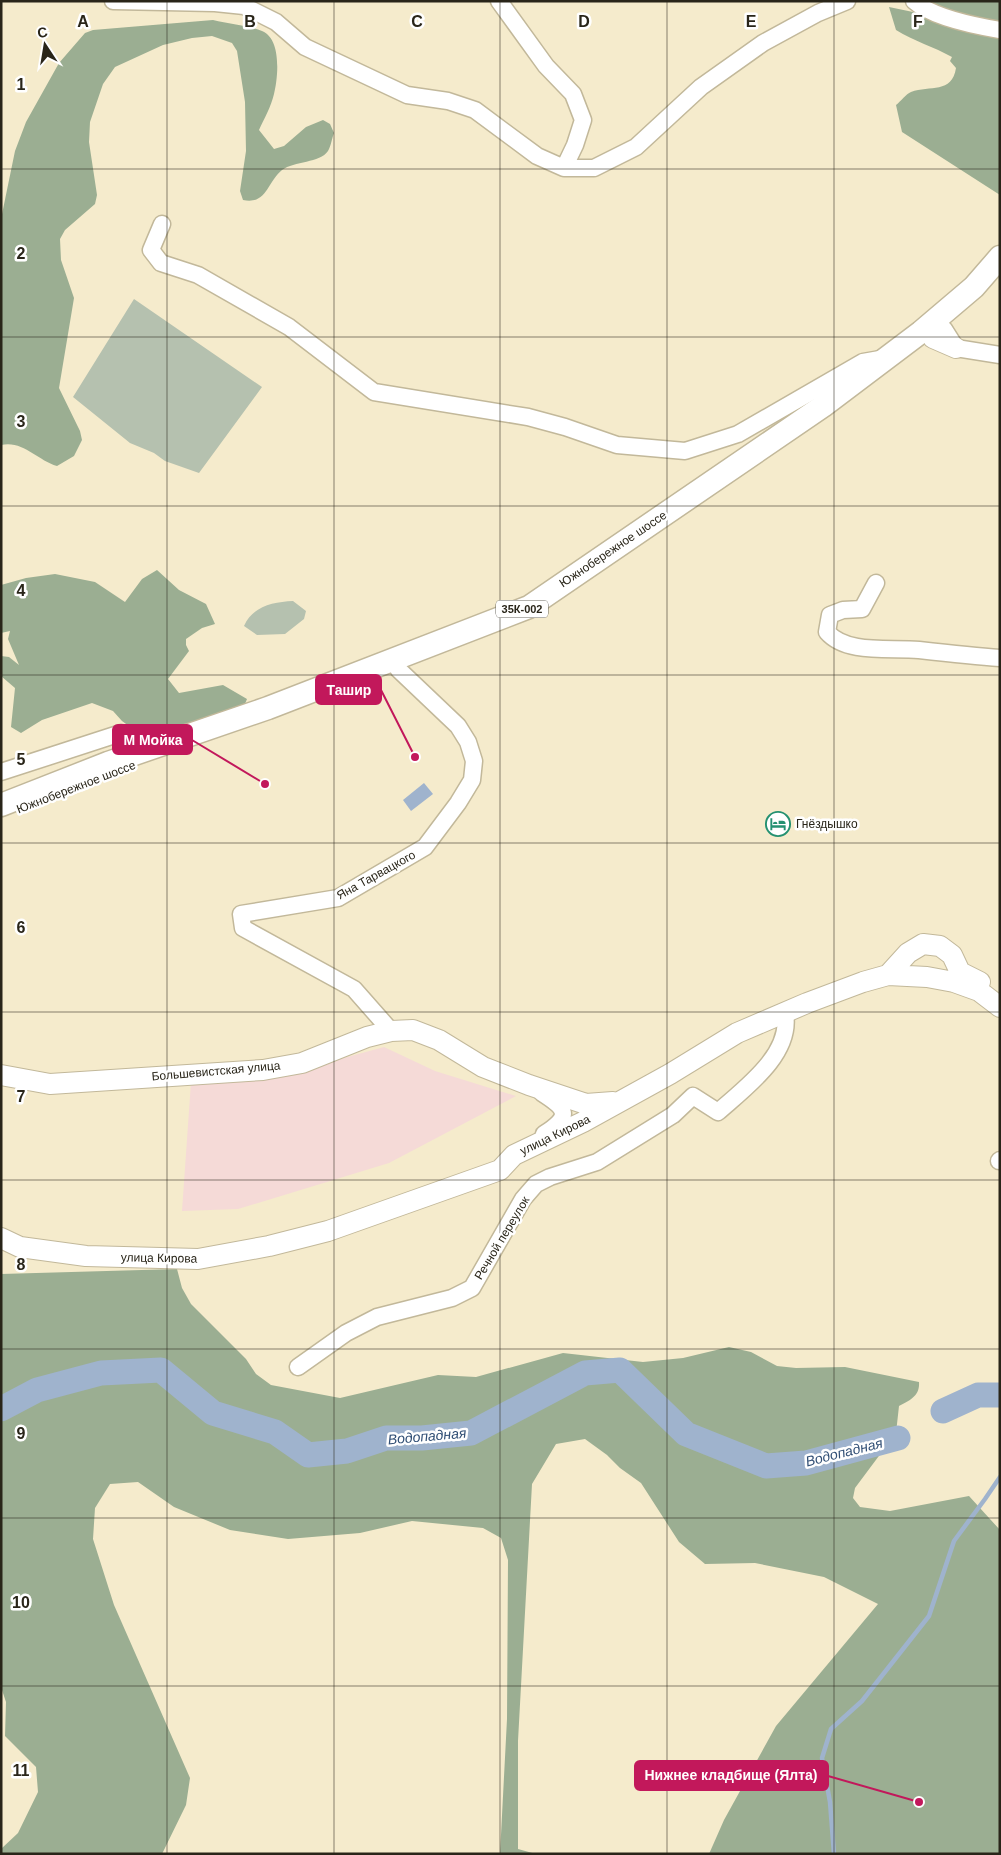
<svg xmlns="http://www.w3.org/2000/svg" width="1001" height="1855" font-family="Helvetica,sans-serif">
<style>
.industrial{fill:#f5dad7}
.green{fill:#b5c1af}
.forest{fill:#9bae92}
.water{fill:#9fb3cd}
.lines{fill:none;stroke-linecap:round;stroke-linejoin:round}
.stream{stroke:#9fb3cd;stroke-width:4.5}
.river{stroke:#9fb3cd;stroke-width:25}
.minor-casing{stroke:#c2b89a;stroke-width:19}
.major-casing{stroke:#c2b89a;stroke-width:22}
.highway-casing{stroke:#c2b89a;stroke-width:25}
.minor{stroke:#fff;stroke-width:16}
.major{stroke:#fff;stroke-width:20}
.highway{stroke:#fff;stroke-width:22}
.grid{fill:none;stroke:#292519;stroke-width:1;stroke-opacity:0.55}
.labels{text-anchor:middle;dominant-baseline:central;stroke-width:5;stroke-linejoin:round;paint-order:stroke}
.shield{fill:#fff;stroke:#69665e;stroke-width:1}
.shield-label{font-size:11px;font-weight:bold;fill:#292519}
.street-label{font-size:12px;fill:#292519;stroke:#fff}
.poi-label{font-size:12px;fill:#292519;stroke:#fff;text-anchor:start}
.water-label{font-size:14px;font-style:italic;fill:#314f75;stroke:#fff}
.grid-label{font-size:16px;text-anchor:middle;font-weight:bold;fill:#292519;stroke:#fff;stroke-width:5;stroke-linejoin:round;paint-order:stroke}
.leader{fill:none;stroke:#c2185b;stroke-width:2}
.callout-dot{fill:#c2185b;stroke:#fff;stroke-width:2}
.callout{fill:#c2185b;stroke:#c2185b;stroke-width:2}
.callout-label{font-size:14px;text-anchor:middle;font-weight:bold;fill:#fff}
</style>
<rect width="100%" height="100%" fill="#f5ebcc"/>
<path class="industrial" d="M384 1047 435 1071 516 1096 389 1163 238 1209 182 1211 191 1082 289 1073Z"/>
<path class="green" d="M134 299 262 387 199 473 165 461 154 453 130 443 73 397Z
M293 601 306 611 304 619 285 634 257 635 244 626C253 606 273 602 293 601Z"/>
<path class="forest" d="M926 1H1000V195L902 132 896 105C901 101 906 94 911 92 930 85 952 94 956 68L950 61 952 57C934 47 914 41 896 30L889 7 937 17Z
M213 20C229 24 247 25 262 31 282 39 278 78 274 94 271 107 264 119 259 130L274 149 284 146 306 127 323 120 330 124 334 133C332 138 331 146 328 151 320 163 294 161 282 170 267 182 267 205 243 200L240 191 246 151 245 102 237 51 232 43 212 36 192 38 163 45 115 67 103 84 90 122 89 142 97 195 95 204 65 230 60 239 61 260 74 298 59 388 80 431 82 440 74 456 57 466C37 460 23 440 1 445V219L15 151 26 122 59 63 85 33 93 30Z
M157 570 179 590 206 604 215 624 202 628 186 639V645L189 651 168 679 179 693 223 685 247 699 242 711 160 739 137 732 122 721 113 711 92 703 42 720 21 733 11 727 15 688 1 676V656L9 657 19 665 8 639 10 631 1 633V585L26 578 55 574 95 582 125 602 142 579Z
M177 1269 182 1288 191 1304 246 1359 256 1374 271 1385 340 1398 438 1375 476 1377 563 1353 643 1362 683 1358 729 1347 751 1352 777 1366 796 1368 845 1367 919 1382C920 1396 910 1400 899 1406L896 1433 855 1488 853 1498 860 1507 890 1511 969 1496 1000 1530V1854H709L724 1820 776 1726 878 1604 824 1577 755 1563 705 1564 679 1542 641 1483 620 1468 607 1455 585 1439 556 1444 532 1484 518 1741V1849L536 1854H500L507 1719 508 1560 501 1538 483 1528 412 1521 360 1533 288 1539 230 1530 174 1507 138 1482 110 1484 95 1508 93 1539 114 1605 190 1778 186 1805 162 1854H1V1849L18 1833 38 1792 36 1767 5 1736 6 1702 1 1687V1274Z"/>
<path class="water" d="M424 783 433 794 411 811 403 800Z"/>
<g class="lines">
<path class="stream" d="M834 1854 830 1802 822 1758 831 1729 862 1701 929 1616 954 1541 985 1499 1000 1477"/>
<path class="river" d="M1 1409 37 1390 101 1373 161 1370 213 1413 275 1432 308 1455 347 1451 386 1438H422L471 1433 585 1373 620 1370 686 1434 766 1466 806 1463 898 1438
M943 1411 978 1395H1000"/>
<defs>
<path id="minor" d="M113 1 215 3 244 6 276 22 305 47 407 95 448 101 475 110 537 156 564 168H594L636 147 701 87 763 43 818 13 847 1
M499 1 546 66 573 94 583 120 575 145 564 168
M914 1C932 17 976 26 1000 30
M162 224 151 250 161 263 198 275 289 327 374 392 528 417 565 427 617 445 685 451 738 434 863 362 880 359
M944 329 956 348 1000 355
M876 583 862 609 843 610 830 615 827 632C847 655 891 647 919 650 946 653 973 656 1000 658
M1 772 121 733 161 745
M391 1031 354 989 243 928 241 914 338 898 425 847 458 803 472 780 474 761 468 742 458 726 398 669
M542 1093C567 1109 572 1116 544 1134
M999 1161 1000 1160
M298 1367 346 1333 377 1317 452 1298 472 1288 523 1199 536 1184 550 1177 597 1162 673 1115 693 1096 718 1112C745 1088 792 1054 785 1014"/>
<path id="major" d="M933 338 956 348
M888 975 908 953 923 944 940 946 952 955 960 972 980 982
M1 1075 50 1084 263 1070 302 1063 367 1037 391 1031 413 1030 439 1040 483 1067 529 1085 586 1104 613 1102
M1 1238 20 1247 86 1256 198 1259 269 1246 328 1231 500 1170 514 1155 583 1122 670 1074 737 1033 807 1003 863 982 888 975 927 977 954 982 979 991 1000 1007"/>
<path id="highway" d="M1 805 108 763 268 708 529 607 823 406 921 332 974 287 1000 257"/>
</defs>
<use href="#minor" class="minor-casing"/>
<use href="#major" class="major-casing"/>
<use href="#highway" class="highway-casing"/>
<use href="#minor" class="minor"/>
<use href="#major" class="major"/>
<use href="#highway" class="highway"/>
</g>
<path class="grid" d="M167 1V1854M334 1V1854M500 1V1854M667 1V1854M834 1V1854M1 169H1000M1 337H1000M1 506H1000M1 675H1000M1 843H1000M1 1012H1000M1 1180H1000M1 1349H1000M1 1518H1000M1 1686H1000"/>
<defs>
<symbol id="hotel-ring" viewBox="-11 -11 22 22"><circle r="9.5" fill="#fff" stroke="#249171" stroke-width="1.5"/><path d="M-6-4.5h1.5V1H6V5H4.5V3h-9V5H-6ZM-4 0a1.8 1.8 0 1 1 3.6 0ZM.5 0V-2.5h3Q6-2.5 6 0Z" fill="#249171"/></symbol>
</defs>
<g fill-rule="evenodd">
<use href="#hotel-ring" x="764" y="810" width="28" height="28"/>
</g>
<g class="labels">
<rect class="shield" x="496" y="600.5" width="52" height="17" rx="4"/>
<g class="shield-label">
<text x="522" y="609">35К-002</text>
</g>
<g class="street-label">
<text transform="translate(613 549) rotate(-34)">Южнобережное шоссе</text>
<text transform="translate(76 787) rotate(-21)">Южнобережное шоссе</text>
<text transform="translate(376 875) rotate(-29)">Яна Тарвацкого</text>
<text transform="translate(216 1071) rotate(-5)">Большевистская улица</text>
<text transform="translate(555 1135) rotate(-26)">улица Кирова</text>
<text transform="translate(502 1238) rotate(-59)">Речной переулок</text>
<text transform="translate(159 1258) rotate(1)">улица Кирова</text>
</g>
<g class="poi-label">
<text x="796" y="824">Гнёздышко</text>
</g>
<g class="water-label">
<text transform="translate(427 1436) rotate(-5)">Водопадная</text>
<text transform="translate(844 1452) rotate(-14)">Водопадная</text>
</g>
</g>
<g class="grid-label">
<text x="83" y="27">A</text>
<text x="250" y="27">B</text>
<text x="417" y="27">C</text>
<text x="584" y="27">D</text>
<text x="751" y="27">E</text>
<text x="918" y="27">F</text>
<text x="21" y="90">1</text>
<text x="21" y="259">2</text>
<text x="21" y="427">3</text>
<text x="21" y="596">4</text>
<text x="21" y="765">5</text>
<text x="21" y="933">6</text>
<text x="21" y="1102">7</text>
<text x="21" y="1270">8</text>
<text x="21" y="1439">9</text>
<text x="21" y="1608">10</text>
<text x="21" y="1776">11</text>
</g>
<path class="leader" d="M415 757L381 690M265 784L192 740M919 1802L828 1776"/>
<g class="callout-dot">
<circle cx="415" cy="757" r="5"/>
<circle cx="265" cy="784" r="5"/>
<circle cx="919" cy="1802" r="5"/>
</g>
<g class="callout">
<rect x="316" y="675" width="65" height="29" rx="5"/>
<rect x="113" y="725" width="79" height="29" rx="5"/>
<rect x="635" y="1761" width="193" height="29" rx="5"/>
</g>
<g class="callout-label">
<text x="349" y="695">Ташир</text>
<text x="153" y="745">М Мойка</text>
<text x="731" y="1780">Нижнее кладбище (Ялта)</text>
</g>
<rect width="1001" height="1855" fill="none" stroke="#292519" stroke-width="5"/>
<g transform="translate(45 45) rotate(348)" stroke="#ffffff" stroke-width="4" paint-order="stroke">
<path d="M0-4L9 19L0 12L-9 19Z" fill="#292519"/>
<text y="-8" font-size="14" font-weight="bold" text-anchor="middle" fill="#292519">С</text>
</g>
</svg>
